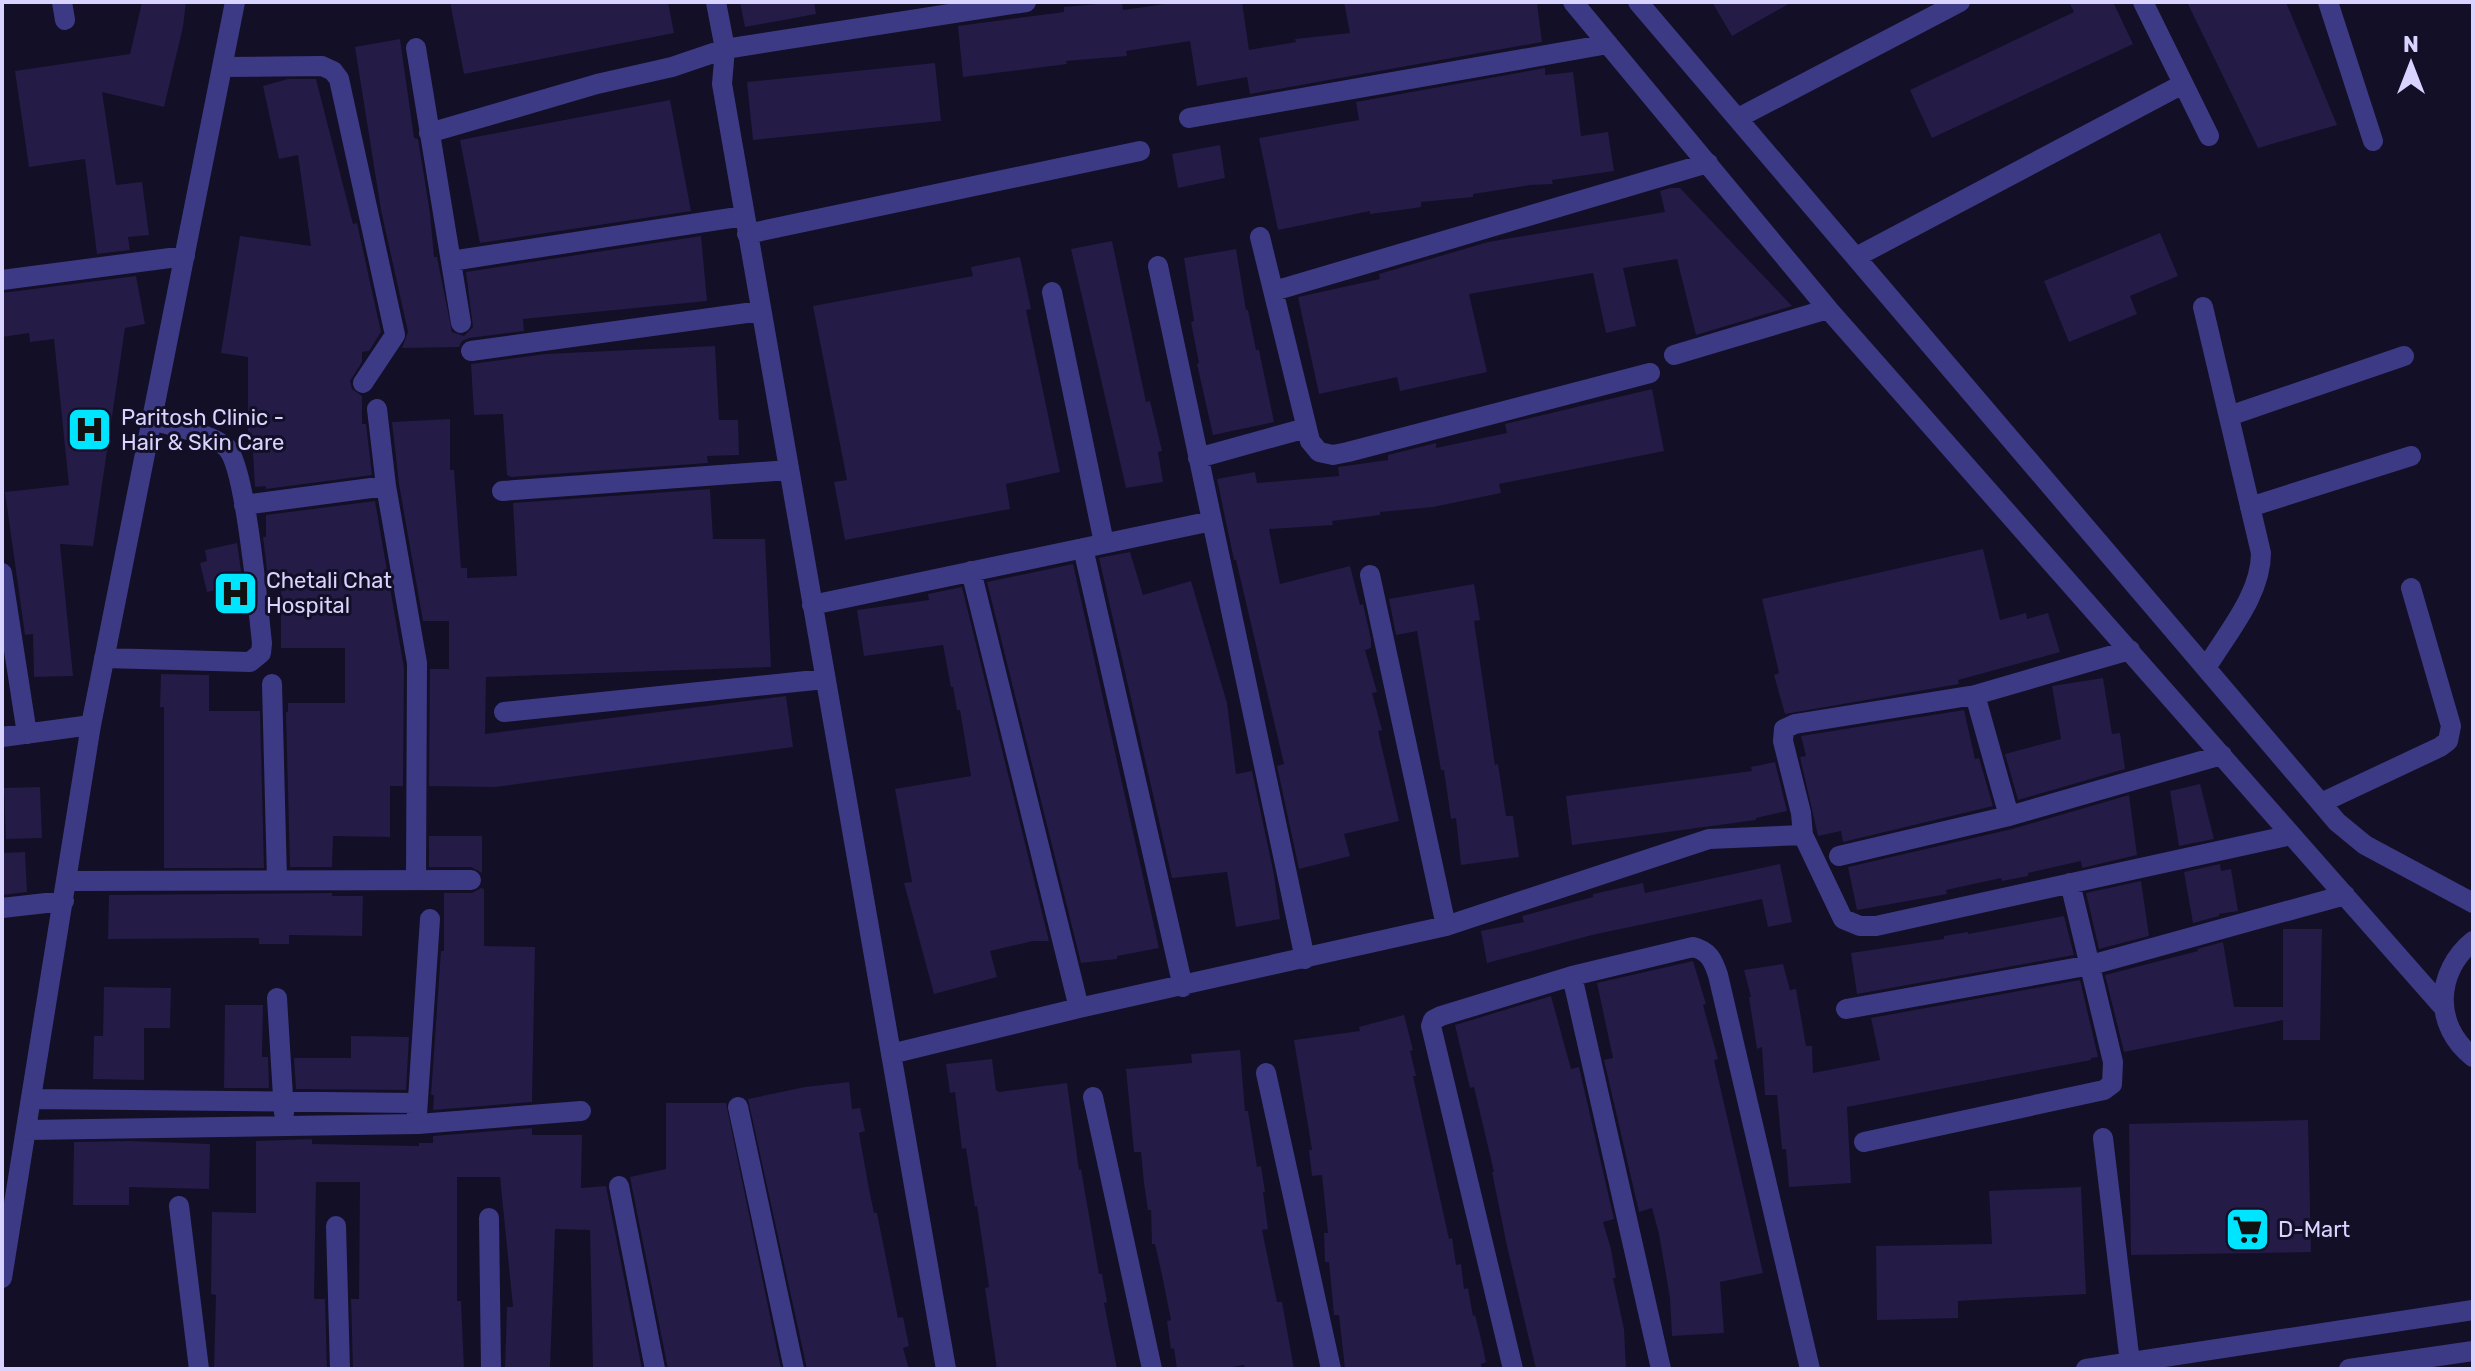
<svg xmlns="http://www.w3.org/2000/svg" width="2475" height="1371" font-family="Rubik,sans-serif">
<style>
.building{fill:#241b47}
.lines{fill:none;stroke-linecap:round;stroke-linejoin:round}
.minor{stroke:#3d3a85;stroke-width:20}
.labels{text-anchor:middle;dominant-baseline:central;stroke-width:6;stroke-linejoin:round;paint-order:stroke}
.poi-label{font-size:22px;fill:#d9d4ff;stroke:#130f26;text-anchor:start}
</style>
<rect width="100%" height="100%" fill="#130f26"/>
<path class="building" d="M142 2H186L183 27 164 107 102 92 116 185 142 182 149 235 128 237 130 250 97 254 85 159 29 167 15 71 130 54Z
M450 2H668L674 33 464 74Z
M740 2H814L816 14 745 27Z
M1120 2H1122L1123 10 1179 2H1242L1249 50 1296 42 1295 39 1350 33 1344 2 1537 3 1542 42 1250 94 1247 77 1197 86 1190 41 1126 51 1127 56 1066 61 1067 64 963 77 958 26 1064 12V7Z
M1712 2H1792L1732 36Z
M2069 2H2113L2133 44 1932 138 1910 90 2074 12Z
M2187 2H2286L2337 125 2258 148Z
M400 39 414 138 418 139 430 213 434 257H437L452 332 464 336 473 327 466 272 701 236 707 301 523 319 524 331 469 338 462 341 459 347 402 348 408 332 381 210 355 47Z
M935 63 941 121 753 140 747 82Z
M1545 68V75L1573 72 1581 136 1608 132 1614 171 1552 180 1553 184 1530 185 1473 194V197L1421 202V207L1408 209 1370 214V211L1278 230 1259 138 1359 120 1356 102Z
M288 79H316L353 224 357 223 381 332 369 351 362 352V362L350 381 352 389 362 396V424H366L372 475 266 489V486L255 487 252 435H248V357L221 353 240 236 311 246 298 155 279 159 263 86Z
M670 100 691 211 480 243 460 140Z
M1220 145 1225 178 1178 188 1172 154Z
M1670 188H1680L1792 306 1696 335 1677 259 1623 268 1636 326 1606 333 1593 273 1469 294 1487 372 1400 391 1397 377 1319 394 1298 297 1380 279 1379 274 1488 242 1665 212 1660 191Z
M2160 233 2178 276 2130 296 2137 314 2069 342 2044 281Z
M1112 241 1146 402 1150 401 1162 451 1158 452 1163 482 1126 488 1071 249Z
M1236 249 1246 310H1248L1256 350H1259L1274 422 1213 435 1197 364 1199 363 1191 322 1194 321 1184 258Z
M1020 257 1031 309 1026 310 1060 472 1006 484 1010 509 845 540 834 482 847 480 813 306 973 276 971 267Z
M136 276 145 324 125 328 93 546 60 544 73 676 34 677 33 634 25 635 5 492 69 485 54 339 30 342 29 333 2 337V293Z
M715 346 719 420H738L739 455 707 456 708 463 511 477 507 475 503 414 474 415 471 364 545 354Z
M1652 389 1664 451 1499 484 1501 493 1433 507 1380 512V515L1332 521 1333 525 1269 529 1280 584 1350 566 1360 605 1363 604 1371 639V648L1365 650 1377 692 1372 693 1382 730 1378 731 1399 821 1344 834 1350 856 1299 869 1277 766 1284 764 1236 560H1234L1217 479 1255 472 1257 483 1339 476 1338 467 1388 460V455L1436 443V448L1507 433 1505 424Z
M450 419V470H454L461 568H467V578L517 576 513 503 710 489 713 539H765L771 667 486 677 485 734 786 696 793 747 495 787 429 786 430 669H449V621H423L399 484 392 422Z
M375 501 404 668 403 786H390V837L333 836 332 867H290L286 712H288V703H345V648H281V587H274V577L268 578 263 537H266V515Z
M237 543 243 584 207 592 200 563 207 561 205 550Z
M1983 549 2000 620 2026 613 2027 619 2048 613 2060 652 1958 680 1959 684 1785 714 1774 675 1779 673 1762 599Z
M1130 552 1143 595 1191 581 1227 703 1236 774 1252 771 1274 875 1280 919 1236 927 1227 872 1172 878 1099 558Z
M1073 564 1159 948 1117 956V959L1081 963 987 582Z
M1474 584 1480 620 1474 621 1495 765 1498 764 1506 816H1513L1519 857 1461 865 1456 818 1451 819 1444 770H1441L1417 631 1396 635 1389 599Z
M962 587 1049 941H1033L990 951 997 977 934 994 904 883 912 882 895 789 971 776 960 710H957L953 687H951L943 645 864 656 857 610 929 600 928 594Z
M161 674 209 675V711H260L264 868H164V707H160Z
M2103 678 2112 734 2120 733 2125 769 2018 800 2005 754 2061 739 2052 686Z
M1964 710 1975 759 1979 758 1993 806 1843 842 1841 831 1818 836 1800 757 1806 756 1801 736Z
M1775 762 1787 811 1756 818V820L1572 845 1566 796 1752 771 1751 767Z
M2200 784 2214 839 2179 846 2170 791Z
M40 787 42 838 6 839 4 788Z
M2129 795 2137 855 2082 868 2081 861 2028 873V876L2002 881 2001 878 1946 890 1947 894 1857 910 1848 867 2012 829Z
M429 836H482V873L471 867H429Z
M25 852 27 892 2 895V853Z
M1780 864 1792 922 1768 927 1762 899 1592 935 1487 963 1481 931 1524 922 1522 916 1593 897V894L1643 883 1645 893Z
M2220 864 2221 871 2231 869 2238 911 2219 914V916L2193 923 2184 872Z
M2141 881 2149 936 2099 949 2086 893Z
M481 888 484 889V946L535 947 532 1102 433 1110 434 1095H431L441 951H444V893H472Z
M332 893V896H363L362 936 289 935V944H259V938L108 939 109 895Z
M2064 916 2074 955 1857 994 1851 953 1944 939V936L1968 932V934Z
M2283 929H2322L2320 1040H2283V1020L2124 1052 2105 975 2198 951 2197 949 2223 942 2234 1007H2283Z
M1693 961 1706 1004 1703 1005 1718 1059 1714 1060 1763 1273 1720 1282 1724 1333 1672 1336 1670 1298 1659 1234 1652 1208 1639 1212 1604 1060 1613 1058 1597 983Z
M1783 964 1790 990 1796 989 1806 1046H1812L1813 1073 1880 1060 1871 1018 2080 980 2098 1057 2091 1058V1060L1847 1107 1851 1183 1789 1187 1786 1149H1782L1777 1095H1765L1762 1047 1757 1049 1749 997H1751L1744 970Z
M104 987 171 988 170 1028H144V1080L93 1079 94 1036H103Z
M1551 996 1571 1069 1579 1067 1614 1219 1603 1222 1611 1249 1616 1278H1613L1624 1329 1626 1369H1536L1507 1246 1492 1172H1494L1474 1087 1470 1088 1455 1025Z
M225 1005H263L262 1057H268L269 1088H224Z
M1404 1015 1413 1050 1410 1051 1416 1076H1413L1449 1239 1452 1238 1456 1265 1461 1264 1464 1289 1468 1288 1473 1316 1475 1315 1481 1339 1486 1362 1481 1364 1482 1369H1345L1339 1315H1334L1329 1262H1325L1324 1233H1328L1322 1175 1312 1176 1309 1150H1312L1294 1040 1360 1031 1359 1027Z
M351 1036 409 1037 406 1090 296 1089 294 1058H351Z
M1240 1050 1245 1111H1248L1257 1167 1261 1166 1265 1192H1263L1268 1229 1262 1230 1277 1302H1282L1294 1369H1245L1244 1365 1220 1369H1177L1174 1348 1171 1349 1167 1321 1171 1320 1162 1275 1155 1244H1152L1151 1210H1148L1144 1183 1141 1152H1134L1126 1069 1192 1063 1191 1054Z
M992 1059 996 1090 999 1092 1067 1083 1079 1170 1081 1169 1099 1274H1102L1107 1302 1104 1303 1117 1369H997L985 1288 989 1287 977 1206 975 1207 966 1148 962 1149 955 1092 950 1093 946 1064Z
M849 1082 852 1109 860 1108 865 1131 859 1133 869 1189 874 1213H877L898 1318 903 1317 909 1346 903 1348 909 1369H807L748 1099 805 1087Z
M666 1103H726L781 1369H668L630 1177 666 1169Z
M2308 1120 2311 1252 2131 1255 2129 1124Z
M532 1128V1135H582L581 1188 606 1186 642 1369H593L590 1230 555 1229 550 1369H505L507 1307H513L500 1177H457V1301H461L464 1369H353L351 1299H359L360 1182H316L314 1299H325L327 1369H214L216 1295 211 1294 212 1212 256 1213V1141L312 1139V1144L419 1146V1143H433V1136Z
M130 1141 210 1144 209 1189 129 1187V1205H73L74 1142Z
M2081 1187 2086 1294 1958 1301V1318L1877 1320 1876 1246 1992 1244 1989 1191Z"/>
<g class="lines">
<path class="minor" d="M62 2 65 20
M716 2 725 49 722 84 946 1369
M1573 2 1828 309 2443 1007
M1638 2 2337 822 2365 845 2473 903
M2143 2 2209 136
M2328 2 2373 141
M416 48 461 323
M222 67 322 66 333 71 339 79 395 335 363 383
M1189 118 1608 44
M1738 118 1960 2
M429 133 597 84 672 67 725 49 1026 2
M747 234 1140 151
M1260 237 1310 441 1319 452 1333 455 1348 452 1650 373
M1856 257 2183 84
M451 261 744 216
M1158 266 1305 959
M2 280 185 256
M1274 291 1708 163
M1052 292 1104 543
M2203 307 2261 553C2261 595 2227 633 2206 668
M471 351 761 311
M1674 355 1828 309
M377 409 386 486 417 663 416 880
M2229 416 2404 356
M1198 458 1306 428
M502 491 789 470
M244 505 386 486
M2250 507 2411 456
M1083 548 1183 987
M971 571 1079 1008
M2 573 27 734
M1370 575 1446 926
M812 605 1212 521
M104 658 250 662 261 653 262 643C258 608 246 468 227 448 213 434 171 426 152 420
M272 684 277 880
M1975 695 2009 816
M504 712 825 679
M2 737 91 725
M2321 803 2440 747 2448 741 2451 726 2411 588
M1803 835 1801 813 1783 741 1784 729 1795 724 1975 695 2130 650
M1839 856 2009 816 2222 755
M67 881 471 880
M2 908 64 901
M2473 941C2435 972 2433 1026 2473 1057
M1572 976 1661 1369
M277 998 284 1113
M1846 1009 2091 965 2345 895
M891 1054 1079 1008 1446 926 1709 839 1803 835 1843 919 1860 926H1876L2291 835
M1266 1073 1331 1369
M1093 1097 1152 1369
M32 1099 416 1103
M738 1107 794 1369
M417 1114 430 919
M27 1130 418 1124 581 1111
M2103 1138 2130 1363
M1864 1142 2104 1090 2112 1084 2113 1062 2070 883
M619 1186 655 1369
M179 1206 199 1369
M489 1218 491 1369
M336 1226 340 1369
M2 1278 91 725 235 2
M1513 1369 1431 1026 1433 1020 1441 1016 1572 976 1693 947C1709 951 1713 960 1718 975L1810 1369
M2086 1369 2473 1310
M2349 1369 2473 1351"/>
</g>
<defs>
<symbol id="hospital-square" viewBox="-11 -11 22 22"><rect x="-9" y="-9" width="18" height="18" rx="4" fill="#00e5ff" stroke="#130f26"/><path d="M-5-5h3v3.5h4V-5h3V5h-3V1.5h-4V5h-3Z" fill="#111"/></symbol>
<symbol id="supermarket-square" viewBox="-11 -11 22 22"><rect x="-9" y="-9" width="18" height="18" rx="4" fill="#00e5ff" stroke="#130f26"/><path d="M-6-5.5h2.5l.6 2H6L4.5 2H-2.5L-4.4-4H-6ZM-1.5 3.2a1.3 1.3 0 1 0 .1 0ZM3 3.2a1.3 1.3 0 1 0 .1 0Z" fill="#111"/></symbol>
</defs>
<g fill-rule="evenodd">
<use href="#hospital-square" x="64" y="404" width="51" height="51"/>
<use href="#hospital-square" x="210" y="568" width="51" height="51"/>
<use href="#supermarket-square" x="2222" y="1204" width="51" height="51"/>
</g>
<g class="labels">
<g class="poi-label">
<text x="121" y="417">Paritosh Clinic -<tspan x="121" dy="25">Hair &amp; Skin Care</tspan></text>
<text x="266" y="580">Chetali Chat<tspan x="266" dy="25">Hospital</tspan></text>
<text x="2278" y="1229">D-Mart</text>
</g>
</g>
<rect width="2475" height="1371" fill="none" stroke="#d9d4ff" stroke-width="8"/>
<g transform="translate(2411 64)" stroke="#130f26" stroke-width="6" paint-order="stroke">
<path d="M0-6L14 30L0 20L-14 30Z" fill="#d9d4ff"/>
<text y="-12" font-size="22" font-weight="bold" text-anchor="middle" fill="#d9d4ff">N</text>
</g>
</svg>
